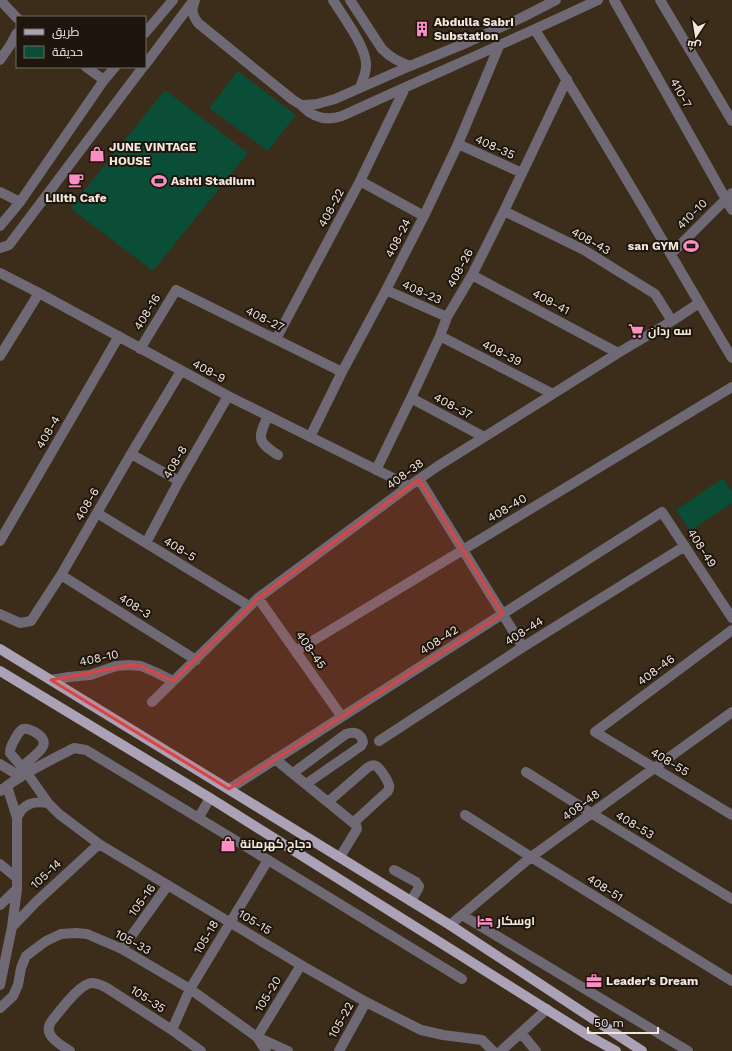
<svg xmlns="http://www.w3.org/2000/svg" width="732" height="1051" font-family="'Work Sans',Cairo,sans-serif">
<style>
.green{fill:#0b4e37}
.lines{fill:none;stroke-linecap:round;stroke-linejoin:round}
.minor{stroke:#6e6974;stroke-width:10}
.major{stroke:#aba2b7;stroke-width:10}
.marked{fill:#da4543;fill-opacity:0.2;stroke:#da4543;stroke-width:3;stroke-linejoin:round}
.labels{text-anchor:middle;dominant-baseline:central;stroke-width:4;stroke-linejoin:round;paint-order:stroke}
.poi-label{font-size:12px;font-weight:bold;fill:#f1e7db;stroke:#1e160e;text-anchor:start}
.street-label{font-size:12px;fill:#f1e7db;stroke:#1e160e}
</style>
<rect width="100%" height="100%" fill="#3c2c1a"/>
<path class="green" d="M238 71 296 115 268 151 209 108Z
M165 90 248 153 153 271 70 208Z
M723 478 732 492V503L690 531 676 510Z"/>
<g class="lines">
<path class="minor" d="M0 0 17 18
M195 0C191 11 192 14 198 23L293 100 303 106
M333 0C343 16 366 47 366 64 367 72 362 81 360 88
M350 0 382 49C391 58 398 61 410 66
M556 0 521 18 466 43 410 66 335 99 317 104 304 105 303 107C314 118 327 121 342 116 427 77 513 40 598 0
M614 0 732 210
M660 0 732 121
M535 30C604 137 666 248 732 358
M145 33 173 0
M0 60 11 44 17 33
M145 65 193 1
M86 67 104 80
M458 144 522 173
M360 181 424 216
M0 192 20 202
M504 211 584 250 655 294 672 321
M0 226 20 202 104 80 115 67
M0 248 9 245 143 67
M671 254 732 193
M0 273 39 293 228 396 409 486
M472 275 618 353
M386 290 447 317
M440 336 553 394
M276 339 360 181 405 88
M140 349 176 290 342 372
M0 356 39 293
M411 398 484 437
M268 416C258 438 256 441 278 455
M310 437 342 372 386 290 424 216 458 144 499 46
M131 454 179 481
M376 470 411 398 440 336 447 317 472 275 504 211 567 79
M419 479 523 647
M97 513 249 606
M0 541 119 336
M146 543 179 481 228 396
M61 575 196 660
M258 598 342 717
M0 614 20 623 31 621 61 575 131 454 181 371
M732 630 595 732 732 815
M296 651 732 387
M51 680 69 677 90 675 116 666 129 665 141 666 155 672 173 681
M152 702 258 598 409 486 438 466 618 353 672 321 699 303
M379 741 523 647 685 546
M275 759 356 825 357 829 340 857
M0 764 21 777
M22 767C27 762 38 754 42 748 50 737 28 727 23 729 19 731 17 735 15 739 12 744 10 747 10 753L27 773 48 803 59 814 99 844 301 965 366 1002 421 1030 443 1035 482 1040 493 1051
M526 772 591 813 732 899
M293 773 346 734C354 731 361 733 363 742L361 746 306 784
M229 789 662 512 732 618
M0 791C22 774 49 761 74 748L86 750 268 860 462 979
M328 802 367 768C370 766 373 764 376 766 380 768 388 781 389 785 390 788 389 788 388 791L353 823
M465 815 531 857 732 981
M199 817 210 798
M17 818C23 803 34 801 48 803
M0 864 17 878
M394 870 416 882 419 886 418 889 411 901
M0 905 17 889
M462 915 688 1051
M450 925 531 857 732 712
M12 927 36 902 99 844
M122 949 168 885
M0 985 12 927 17 889V818L7 786
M0 1008 13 996 18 985 21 968 26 956 46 941 61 934 76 933 87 934 122 949 190 989 257 1037 266 1051
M172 1030 190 989 268 860
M521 1033 536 1051
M70 1051C61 1045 42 1035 51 1022 59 1012 80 983 92 983 98 983 103 986 107 988L172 1030 201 1051
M288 1051 257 1037 301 965
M339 1051 366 1002
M501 1051 547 1009"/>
<path class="major" d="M0 649 450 925 642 1051
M0 671 210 798 589 1036 616 1051"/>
</g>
<path class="marked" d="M419 479 503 614 229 789 51 680 129 665 141 666 173 681 258 598Z"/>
<defs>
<symbol id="building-bare" viewBox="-9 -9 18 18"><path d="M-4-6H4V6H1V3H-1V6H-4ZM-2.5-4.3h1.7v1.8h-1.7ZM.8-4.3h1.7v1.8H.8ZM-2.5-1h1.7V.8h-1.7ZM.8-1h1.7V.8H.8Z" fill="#fb8fc4" stroke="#1e160e" stroke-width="2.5" paint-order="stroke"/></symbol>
<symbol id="shop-bare" viewBox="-9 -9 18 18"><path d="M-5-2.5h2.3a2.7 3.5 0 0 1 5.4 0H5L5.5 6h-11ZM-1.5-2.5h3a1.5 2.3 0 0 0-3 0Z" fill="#fb8fc4" stroke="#1e160e" stroke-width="2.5" paint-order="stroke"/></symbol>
<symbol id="cafe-bare" viewBox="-9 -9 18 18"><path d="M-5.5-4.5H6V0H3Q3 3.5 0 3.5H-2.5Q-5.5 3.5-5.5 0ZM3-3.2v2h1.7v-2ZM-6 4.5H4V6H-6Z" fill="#fb8fc4" stroke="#1e160e" stroke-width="2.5" paint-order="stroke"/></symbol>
<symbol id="stadium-bare" viewBox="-9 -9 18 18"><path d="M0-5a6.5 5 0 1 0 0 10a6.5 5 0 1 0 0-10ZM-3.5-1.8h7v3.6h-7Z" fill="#fb8fc4" stroke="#1e160e" stroke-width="2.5" paint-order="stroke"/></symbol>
<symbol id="supermarket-bare" viewBox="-9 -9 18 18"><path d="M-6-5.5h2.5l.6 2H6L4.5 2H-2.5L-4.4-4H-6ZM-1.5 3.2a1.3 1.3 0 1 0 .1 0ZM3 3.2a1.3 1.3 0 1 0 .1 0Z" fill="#fb8fc4" stroke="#1e160e" stroke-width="2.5" paint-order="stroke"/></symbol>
<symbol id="hotel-bare" viewBox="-9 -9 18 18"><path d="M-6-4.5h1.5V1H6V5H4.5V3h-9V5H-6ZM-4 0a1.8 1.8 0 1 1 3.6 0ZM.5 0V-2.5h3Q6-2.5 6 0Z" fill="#fb8fc4" stroke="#1e160e" stroke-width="2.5" paint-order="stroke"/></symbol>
<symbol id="office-bare" viewBox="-9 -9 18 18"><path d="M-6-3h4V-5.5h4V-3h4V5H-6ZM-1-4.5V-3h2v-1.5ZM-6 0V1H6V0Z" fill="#fb8fc4" stroke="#1e160e" stroke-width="2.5" paint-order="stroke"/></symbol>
</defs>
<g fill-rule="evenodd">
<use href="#building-bare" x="411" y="18" width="22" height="22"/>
<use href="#shop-bare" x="86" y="143" width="22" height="22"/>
<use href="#cafe-bare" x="65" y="169" width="22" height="22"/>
<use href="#stadium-bare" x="148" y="170" width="22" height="22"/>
<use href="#stadium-bare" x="680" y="235" width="22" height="22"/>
<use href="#supermarket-bare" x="625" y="320" width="22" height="22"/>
<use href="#shop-bare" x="217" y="833" width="22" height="22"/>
<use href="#hotel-bare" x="474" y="910" width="22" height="22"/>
<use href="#office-bare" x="583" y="970" width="22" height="22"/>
</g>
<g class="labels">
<g class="poi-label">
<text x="434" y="22">Abdulla Sabri<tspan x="434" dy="14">Substation</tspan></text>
<text x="109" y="147">JUNE VINTAGE<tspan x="109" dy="14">HOUSE</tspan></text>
<text x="171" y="181">Ashti Stadium</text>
<text x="76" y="198" text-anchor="middle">Lilith Cafe</text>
<text x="679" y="246" text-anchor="end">san GYM</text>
<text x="648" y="331">سه ردان</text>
<text x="240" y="844">دجاج كهرمانة</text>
<text x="497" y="921">اوسكار</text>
<text x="606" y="981">Leader's Dream</text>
</g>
<g class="street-label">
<text transform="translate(681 93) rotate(61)">410-7</text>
<text transform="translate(495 147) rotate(24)">408-35</text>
<text transform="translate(331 208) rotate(-62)">408-22</text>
<text transform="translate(692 214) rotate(-45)">410-10</text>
<text transform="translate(398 238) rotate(-63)">408-24</text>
<text transform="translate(591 241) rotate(29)">408-43</text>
<text transform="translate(460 268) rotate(-62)">408-26</text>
<text transform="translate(422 292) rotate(24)">408-23</text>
<text transform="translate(551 302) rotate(28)">408-41</text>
<text transform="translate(147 312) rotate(-59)">408-16</text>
<text transform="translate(265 319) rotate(26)">408-27</text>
<text transform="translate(502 353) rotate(27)">408-39</text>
<text transform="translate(209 371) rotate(28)">408-9</text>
<text transform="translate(453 406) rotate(28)">408-37</text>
<text transform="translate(48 432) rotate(-60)">408-4</text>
<text transform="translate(175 462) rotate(-60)">408-8</text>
<text transform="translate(405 474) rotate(-36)">408-38</text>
<text transform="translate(87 504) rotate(-60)">408-6</text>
<text transform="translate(507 508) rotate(-31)">408-40</text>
<text transform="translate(702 548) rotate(57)">408-49</text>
<text transform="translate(180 549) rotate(31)">408-5</text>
<text transform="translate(135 606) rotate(32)">408-3</text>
<text transform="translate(524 631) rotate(-32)">408-44</text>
<text transform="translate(439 640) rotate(-33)">408-42</text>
<text transform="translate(311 650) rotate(55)">408-45</text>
<text transform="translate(99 658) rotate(-12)">408-10</text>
<text transform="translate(656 670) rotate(-37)">408-46</text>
<text transform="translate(670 762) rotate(31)">408-55</text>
<text transform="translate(581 805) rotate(-36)">408-48</text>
<text transform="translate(635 825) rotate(31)">408-53</text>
<text transform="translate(46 874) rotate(-43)">105-14</text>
<text transform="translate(605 888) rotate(32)">408-51</text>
<text transform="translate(142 900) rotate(-54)">105-16</text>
<text transform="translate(255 922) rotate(31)">105-15</text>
<text transform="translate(206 937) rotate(-59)">105-18</text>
<text transform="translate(133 942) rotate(28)">105-33</text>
<text transform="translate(268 994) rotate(-59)">105-20</text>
<text transform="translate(148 999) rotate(33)">105-35</text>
<text transform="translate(341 1020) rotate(-61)">105-22</text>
</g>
</g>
<rect x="16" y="16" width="130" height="52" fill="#1e160e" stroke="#726a60"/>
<rect x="24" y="29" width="20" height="6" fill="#aba2b7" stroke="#726a60"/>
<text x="52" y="36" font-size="12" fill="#f1e7db">طريق</text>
<rect x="24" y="46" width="20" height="12" fill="#0b4e37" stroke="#726a60"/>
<text x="52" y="56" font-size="12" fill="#f1e7db">حديقة</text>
<g transform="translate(696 36) rotate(192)" stroke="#1e160e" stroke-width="3" paint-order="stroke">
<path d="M0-3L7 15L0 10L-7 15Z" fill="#f1e7db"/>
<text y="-6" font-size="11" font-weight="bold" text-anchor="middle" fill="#f1e7db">ش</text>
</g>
<path d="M588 1027v6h70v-6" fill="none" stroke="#f1e7db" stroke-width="2"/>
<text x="594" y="1027" font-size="12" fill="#f1e7db" stroke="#1e160e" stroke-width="3" paint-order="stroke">50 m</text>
</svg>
